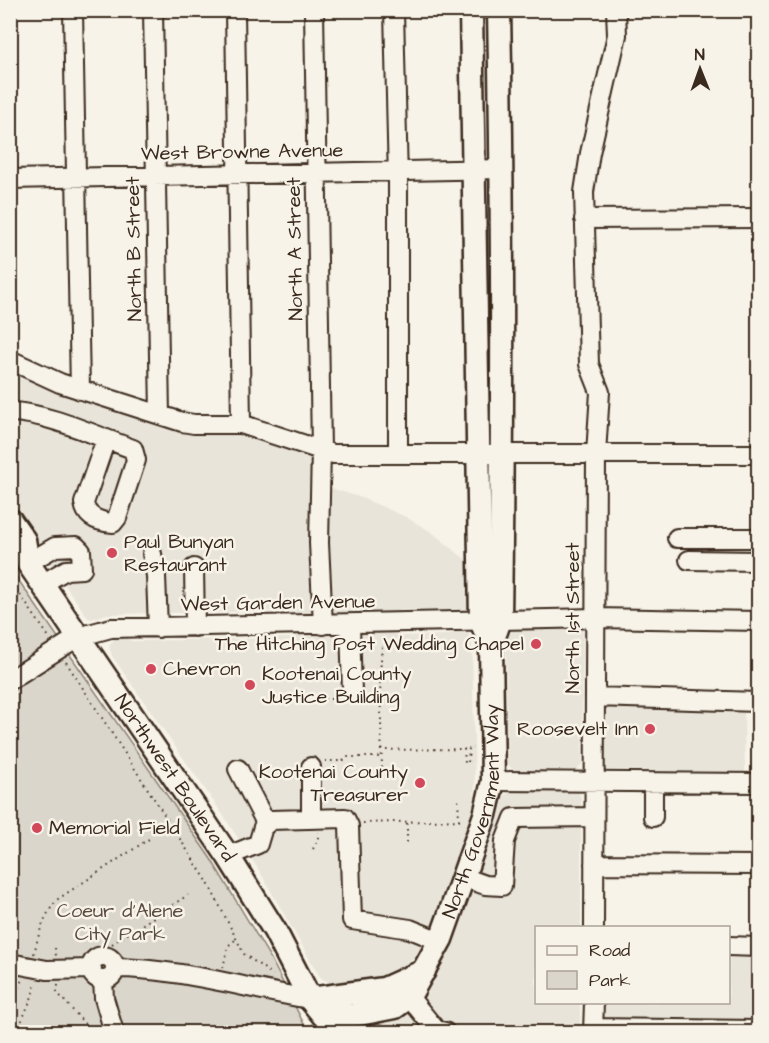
<svg xmlns="http://www.w3.org/2000/svg" width="769" height="1043" font-family="'Architects Daughter',sans-serif">
<style>
.built{fill:#e9e4d9}
.green{fill:#dbd6cb;stroke:#8b8074;stroke-width:1.5}
.lines{fill:none;stroke-linecap:round;stroke-linejoin:round}
.minor-casing{stroke:#3b2a1e;stroke-width:22}
.major-casing{stroke:#3b2a1e;stroke-width:27}
.path{stroke:#3b2a1e;stroke-width:2;stroke-dasharray:1.5 4.5;stroke-linecap:butt}
.minor{stroke:#f7f3e8;stroke-width:18}
.major{stroke:#f7f3e8;stroke-width:22}
.poi-dot{fill:#d1495b;stroke:#f7f3e8;stroke-width:2}
.labels{text-anchor:middle;dominant-baseline:central;stroke-width:5;stroke-linejoin:round;paint-order:stroke}
.street-label{font-size:20px;fill:#3b2a1e;stroke:#f7f3e8}
.poi-label{font-size:20px;fill:#3b2a1e;stroke:#f7f3e8;text-anchor:start}
.park-label{font-size:20px;fill:#5b4c41;stroke:#f7f3e8}
</style>
<rect width="100%" height="100%" fill="#f7f3e8"/>
<filter id="ink" filterUnits="userSpaceOnUse"><feTurbulence type="fractalNoise" baseFrequency=".0167" numOctaves="2"/><feDisplacementMap in="SourceGraphic" scale="12" xChannelSelector="R" yChannelSelector="G"/><feConvolveMatrix kernelMatrix="1 2 1 2 8 2 1 2 1" color-interpolation-filters="sRGB"/></filter>
<g filter="url(#ink)">
<path class="built" d="M10 371 45 388 178 431 194 433 237 432 249 435 327 463V487L362 498 406 517 433 533 471 564V608L467 612 455 613 445 610H401L391 615 303 617 287 611 107 614 92 619 88 618 11 508Z
M519 628 582 629 583 631 582 764 577 770H513L507 764 506 640 509 633Z
M464 630 472 638 475 786 474 804 465 839 432 928 422 948 414 958 393 976 342 986 332 984 321 978 318 974 260 872 223 815 112 656 109 646 114 639 120 636 132 641 284 638H291L301 632 384 631 401 636 446 635Z
M603 699 744 704 745 772 606 770 603 764Z
M514 791 578 792 581 796V927L536 928V1002L580 1003V1032H355L361 1025 422 999 428 992 494 824 500 799 508 793Z
M729 957 758 958V1032H601V1003L728 1002Z"/>
<path class="green" d="M10 568 211 859 271 959 308 1032H11Z"/>
<g class="lines">
<defs>
<path id="minor" d="M73 10 80 390
M153 10 160 415
M235 10 241 424
M314 10 321 450 319 543 323 625
M394 10 398 182V453
M10 179 502 169
M584 219 758 218
M10 360 60 383 182 422 194 424H241L333 454H758
M10 412C45 412 99 437 133 449L136 460 117 518 113 523C100 522 86 518 84 503L106 439
M677 538H758
M152 554 156 576 158 628
M689 560 758 561
M28 563 55 547 76 546 81 551 82 569 66 570 42 584
M194 568 195 627
M350 624 352 692
M10 680 78 637 111 628 596 618 758 621
M595 697 758 702
M238 769 266 823
M493 781 758 783
M653 817V783
M311 819V767
M228 856 258 844 263 827 271 820 345 818 349 826 352 920 410 929 440 941
M594 864 758 865
M463 877 485 885 502 886 505 841 514 818 594 817
M594 928 596 454 600 392 589 364 584 192 590 153 617 35 616 10
M728 946 758 947
M91 968a12 12 0 1 1 24 0a12 12 0 1 1-24 0Z
M10 963 47 970 92 969
M115 968C177 968 248 989 310 999
M103 980 104 998 114 1032
M409 997 436 1030 445 1032
M593 1028 758 1030
M593 1032 594 1002"/>
<g id="major">
<path d="M471 10 481 621 491 645"/>
<path id="s1" d="M10 520 24 540 28 563 228 856 275 931 310 999 337 1032"/>
<path id="s2" d="M310 999 349 1016 395 1007 409 997 441 939 485 815 493 781 491 645 500 620C503 417 503 214 499 10"/>
<path d="M310 999 384 989 424 971"/>
</g>
</defs>
<use href="#minor" class="minor-casing"/>
<use href="#major" class="major-casing"/>
<path class="path" d="M10 580 49 637
M66 662 207 881 244 954 273 975
M324 699H338
M365 699H380
M380 750 464 749 465 763H468L469 748H473
M325 761H343L347 757H381
M382 768 380 675 382 646
M363 823 459 820 458 796
M407 823V844
M313 849 318 839V832
M112 944 188 895
M10 948 14 940
M55 948 56 956
M34 954C39 933 43 916 58 899L152 837
M223 968 228 946 235 940
M58 985 57 991 61 997 92 1032
M19 988 22 979
M17 1032 34 992 36 982"/>
<use href="#minor" class="minor"/>
<use href="#major" class="major"/>
</g>
</g>
<g class="poi-dot">
<circle cx="112" cy="553" r="6"/>
<circle cx="536" cy="644" r="6"/>
<circle cx="151" cy="669" r="6"/>
<circle cx="250" cy="685" r="6"/>
<circle cx="650" cy="729" r="6"/>
<circle cx="420" cy="783" r="6"/>
<circle cx="37" cy="828" r="6"/>
</g>
<g class="labels">
<g class="street-label">
<text transform="translate(242 152) rotate(-1)">West Browne Avenue</text>
<text transform="translate(134 249) rotate(-91)">North B Street</text>
<text transform="translate(295 249) rotate(-91)">North A Street</text>
<text transform="translate(278 603) rotate(-1)">West Garden Avenue</text>
<text transform="translate(573 618) rotate(-90)">North 1st Street</text>
<text stroke="none"><textPath href="#s1" startOffset="308">Northwest Boulevard</textPath></text>
<text stroke="none"><textPath href="#s2" startOffset="306">North Government Way</textPath></text>
</g>
<g class="poi-label">
<text x="124" y="542">Paul Bunyan<tspan x="124" dy="23">Restaurant</tspan></text>
<text x="524" y="644" text-anchor="end">The Hitching Post Wedding Chapel</text>
<text x="163" y="669">Chevron</text>
<text x="262" y="674">Kootenai County<tspan x="262" dy="23">Justice Building</tspan></text>
<text x="638" y="729" text-anchor="end">Roosevelt Inn</text>
<text x="408" y="772" text-anchor="end">Kootenai County<tspan x="408" dy="23">Treasurer</tspan></text>
<text x="49" y="828">Memorial Field</text>
</g>
<g class="park-label">
<text x="120" y="911">Coeur d'Alene<tspan x="120" dy="23">City Park</tspan></text>
</g>
</g>
<rect width="769" height="1043" fill="none" stroke="#f7f3e8" stroke-width="36"/>
<rect x="18" y="18" width="733" height="1007" fill="none" stroke="#3b2a1e" stroke-width="2" filter="url(#ink)"/>
<rect x="535" y="926" width="195" height="78" fill="#f7f3e8" stroke="#aca397" stroke-width="1.5"/>
<rect x="547" y="946" width="30" height="9" fill="#f7f3e8" stroke="#aca397" stroke-width="1.5"/>
<text x="589" y="956" font-size="18" fill="#3b2a1e">Road</text>
<rect x="547" y="971" width="30" height="18" fill="#dbd6cb" stroke="#aca397" stroke-width="1.5"/>
<text x="589" y="986" font-size="18" fill="#3b2a1e">Park</text>
<g transform="translate(700 69) rotate(359)" stroke="#f7f3e8" stroke-width="4.5" paint-order="stroke">
<path d="M0-4.5L10 22L0 15L-10 22Z" fill="#3b2a1e"/>
<text y="-9" font-size="16" font-weight="bold" text-anchor="middle" fill="#3b2a1e">N</text>
</g>
</svg>
